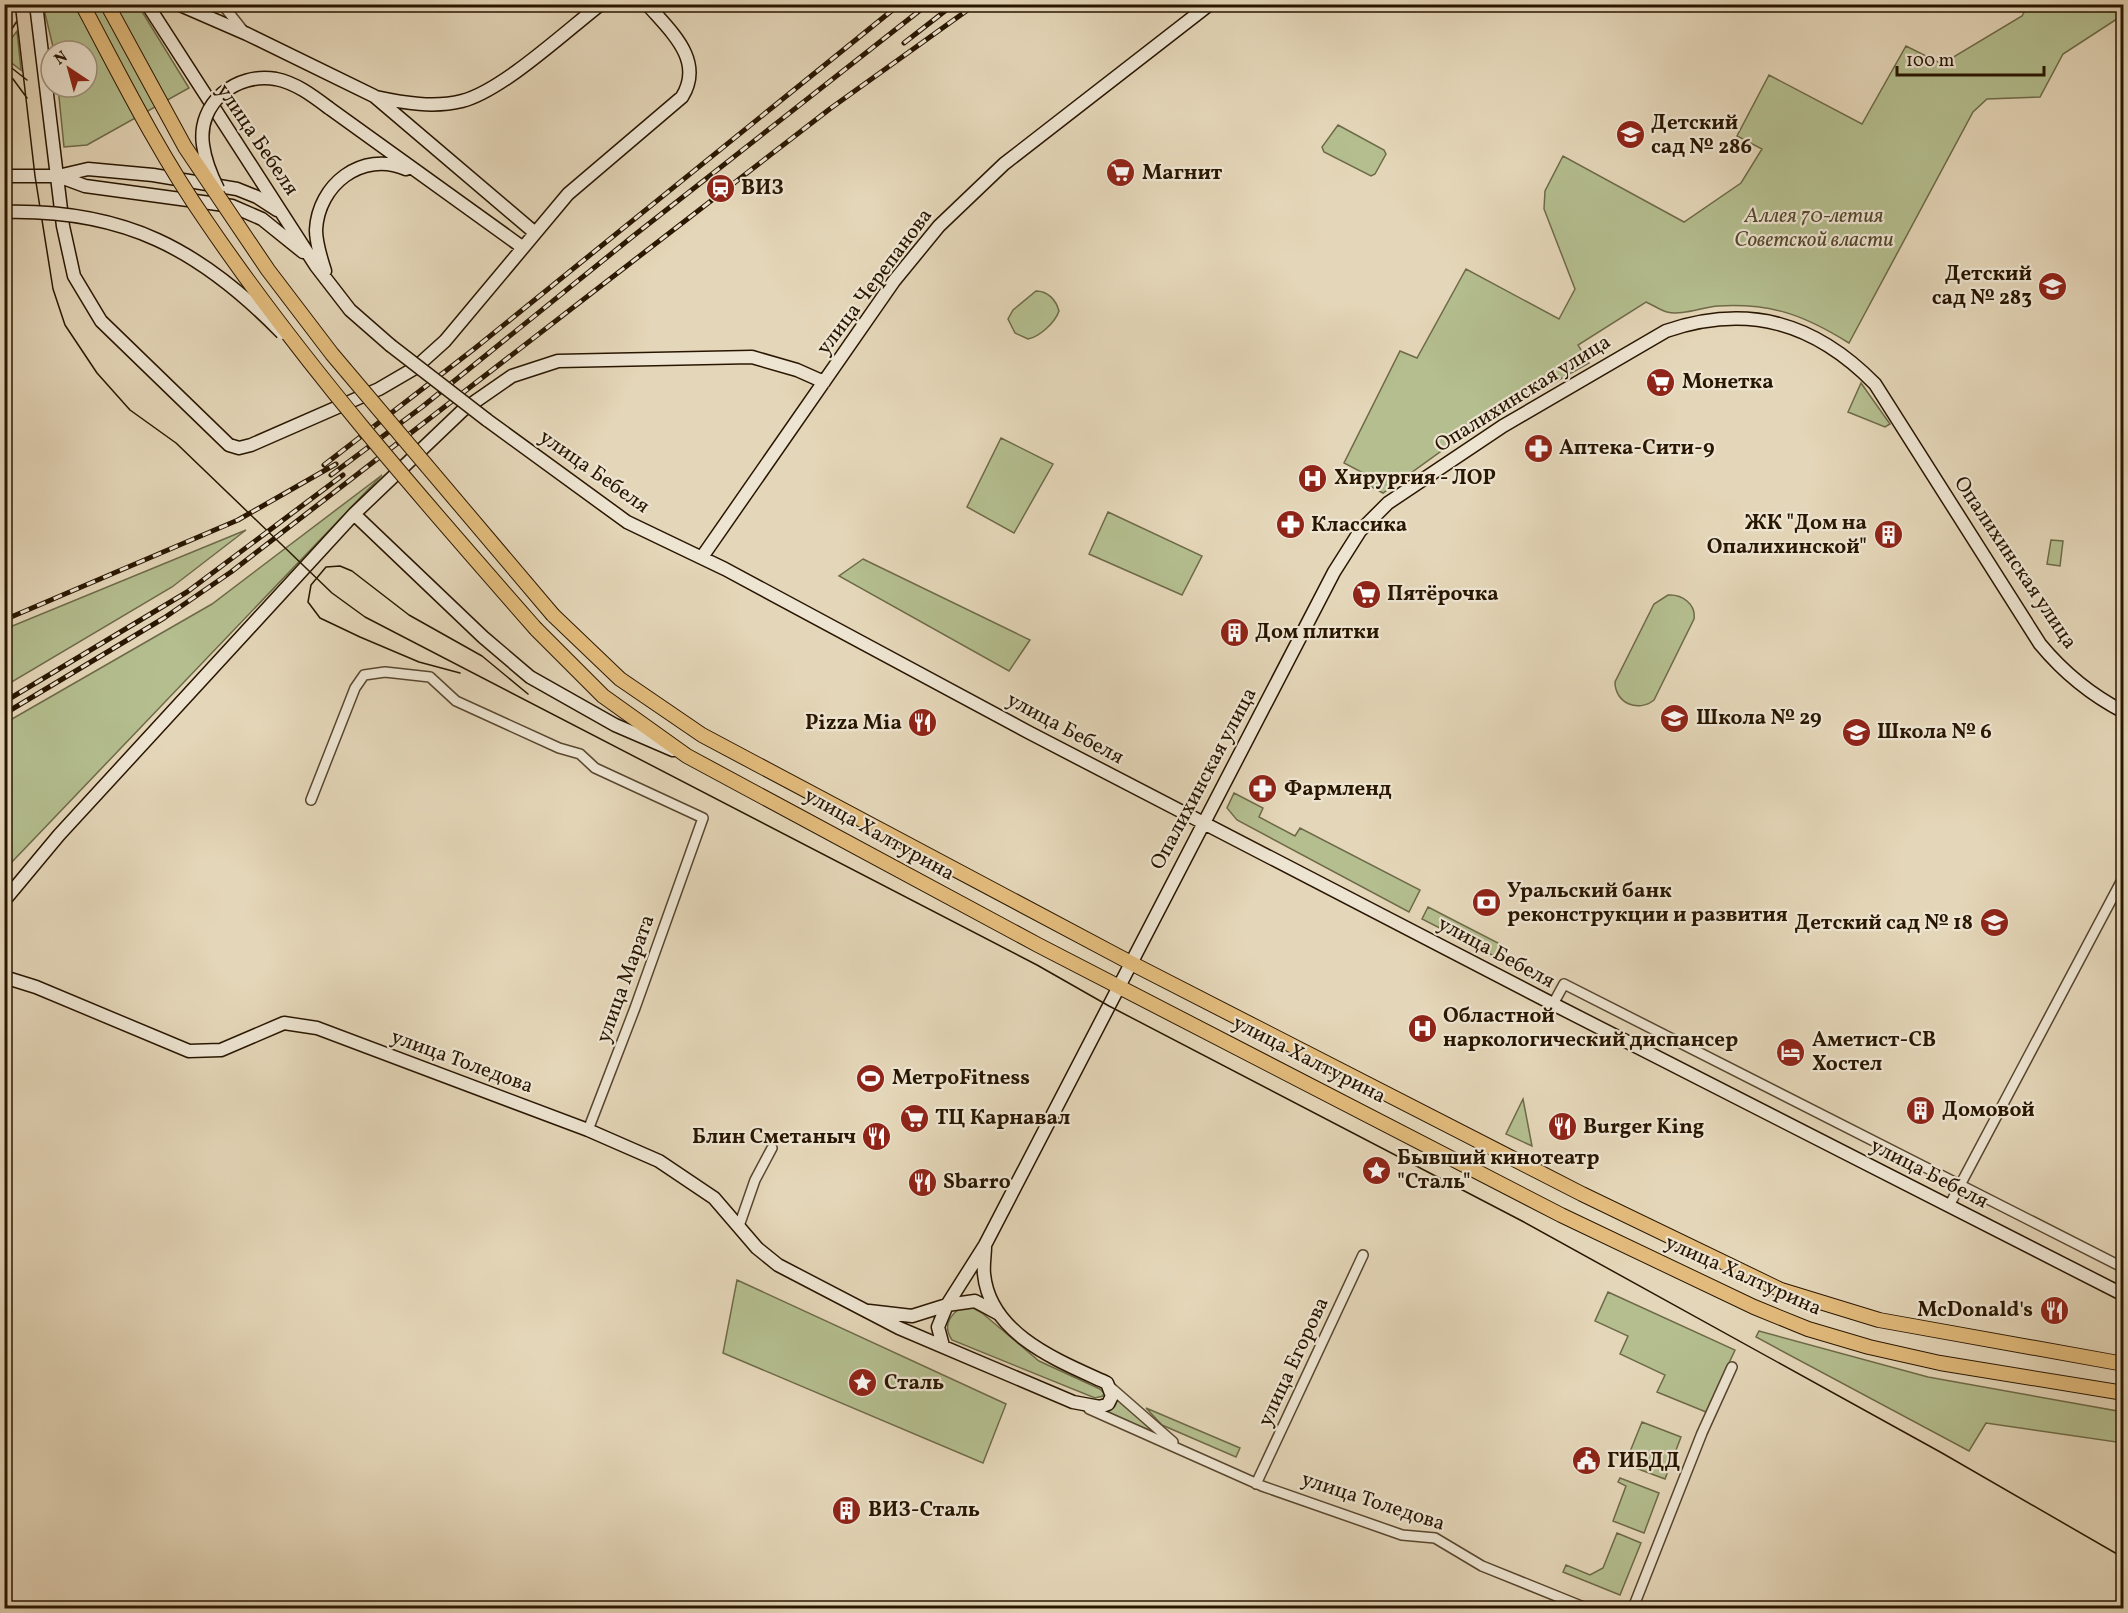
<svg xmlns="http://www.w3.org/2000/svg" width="2128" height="1613" font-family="Vollkorn,serif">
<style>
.green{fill:#b4be8f;stroke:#6e6a48;stroke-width:1.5}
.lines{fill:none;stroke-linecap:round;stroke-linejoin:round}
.street-casing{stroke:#58462e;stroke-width:12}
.secondary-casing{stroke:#291600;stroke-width:15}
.primary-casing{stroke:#291600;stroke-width:16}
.street{stroke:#ede4d1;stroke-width:9}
.secondary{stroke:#ede4d1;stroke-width:12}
.primary{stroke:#e2bb7c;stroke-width:14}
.tram{stroke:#291600;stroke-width:1.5}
.rail-casing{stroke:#291600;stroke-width:5}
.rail{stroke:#ede4d1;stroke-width:3;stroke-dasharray:9;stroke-linecap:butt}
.secondary-bridge-casing{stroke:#291600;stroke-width:15;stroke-linecap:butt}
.primary-bridge-casing{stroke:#291600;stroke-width:16;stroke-linecap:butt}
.secondary-bridge{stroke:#ede4d1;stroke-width:12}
.primary-bridge{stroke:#e2bb7c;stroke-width:14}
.labels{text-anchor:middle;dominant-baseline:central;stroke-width:4.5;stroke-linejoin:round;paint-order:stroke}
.poi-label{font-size:21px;font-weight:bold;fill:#291600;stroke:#ede4d1;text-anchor:start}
.street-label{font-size:21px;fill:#291600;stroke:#ede4d1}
.park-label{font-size:21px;font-style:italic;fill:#53482b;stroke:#ede4d1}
</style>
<rect width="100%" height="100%" fill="#e4d6b8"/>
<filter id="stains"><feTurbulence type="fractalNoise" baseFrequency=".00333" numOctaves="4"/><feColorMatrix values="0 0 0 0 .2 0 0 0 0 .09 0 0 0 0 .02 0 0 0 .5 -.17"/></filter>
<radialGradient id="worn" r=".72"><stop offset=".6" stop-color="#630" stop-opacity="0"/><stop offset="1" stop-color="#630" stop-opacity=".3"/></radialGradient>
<path class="green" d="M43 5H138L189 88 87 145 64 147 58 87H87V51H54Z
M2028 5H2123V15L2063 54 2040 97 1987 99 1973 112 1849 343C1804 315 1772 303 1718 306 1703 307 1681 316 1667 312 1660 310 1653 305 1646 302L1578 345 1589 363 1525 399 1508 403 1383 493 1370 486 1369 476 1344 463 1400 351 1417 358 1466 269 1559 319 1575 289 1544 209 1545 191 1563 156 1684 222 1741 183 1762 149 1737 136 1769 75 1862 124 1906 46 1942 64 2022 16Z
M17 31 21 70 5 58V47Z
M1338 125 1384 150 1386 154 1375 174 1371 176 1324 152 1322 147Z
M1036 291C1048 291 1056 300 1059 311 1055 323 1039 337 1028 339L1015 333 1008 319 1013 310Z
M1861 383 1890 424 1885 427 1848 412Z
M1001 438 1053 464 1014 533 967 507Z
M382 475 11 863 5 872V723L212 604Z
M1108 512 1202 556 1182 595 1089 554Z
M246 530 172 587 5 686V629Z
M2051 540 2063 541 2060 566 2047 564Z
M863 559 1030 640 1009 671 839 576Z
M1668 595C1682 594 1696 604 1694 619L1654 700C1638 713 1615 703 1615 682L1654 604Z
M1234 793 1263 808 1259 817 1295 836 1300 828 1420 890 1409 912 1237 820 1227 808Z
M1428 907 1502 945 1496 957 1422 919Z
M1523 1099 1532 1146 1506 1134Z
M737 1280 1006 1404 983 1463 723 1353Z
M1608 1292 1735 1350 1706 1412 1657 1392 1665 1375 1620 1354 1628 1336 1595 1321Z
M963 1306 973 1308 982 1313 1039 1361 1100 1389 1104 1393 1103 1396 1095 1398 952 1340C942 1325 950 1315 963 1306Z
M1759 1331 1928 1377 2123 1412V1443L1986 1423 1969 1451 1756 1337Z
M1119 1396 1153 1432 1105 1412 1115 1406Z
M1146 1408 1240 1448 1236 1457 1162 1425Z
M1642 1422 1681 1437 1665 1479 1625 1464Z
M1620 1478 1659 1493 1644 1533 1613 1521 1626 1486 1618 1482Z
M1617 1533 1641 1543 1620 1595 1563 1572 1566 1565 1590 1575 1603 1568Z"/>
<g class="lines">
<defs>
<path id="street" d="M222 4 245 33
M311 800 355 688 364 675 385 672 430 677 456 701 559 748 580 754 595 768 703 818 635 1008 588 1130
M1553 1004 1564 984 2124 1268
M1949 1206 2124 876
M739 1226 755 1180 772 1148
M1109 1386 1173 1442
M1089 1409 1262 1486 1402 1535 1435 1538 1482 1566 1586 1608
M1256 1484 1363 1255
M1633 1608 1702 1433 1732 1367"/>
<path id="secondary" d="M36 4 63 226 74 276 101 321 229 445 239 448 251 445 379 389 415 368 445 341 568 194 682 97C705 60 670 31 647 4
M147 4 316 266 350 310 390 345
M178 4 247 34 374 96 534 232
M376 97C404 103 434 108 462 101 502 91 566 31 601 4
M329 108 522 247
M4 176H58L88 169 153 175 237 189 257 197 277 210
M58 176 85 186 232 206 262 219 303 252
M325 271C321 258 316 244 316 230 318 185 362 150 406 169
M487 420 627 522 725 569 1030 733 1553 1004 2124 1295
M354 514 483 637 530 677 615 725 673 750
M702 557 894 281 939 226 1004 164 1210 4
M4 901 59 835 354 514 463 410 512 376 558 361 752 357 797 370 824 382
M4 977 36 987 189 1051 221 1050 284 1023 317 1028 588 1130 659 1161 714 1198 757 1248 778 1265 899 1328 1073 1402 1100 1407 1108 1404 1112 1396 1107 1383C1059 1361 990 1335 984 1274 983 1265 985 1255 985 1246
M869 1311 912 1316 947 1305 985 1245 1334 572 1360 531 1388 503 1503 426 1666 331C1749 303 1815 323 1875 384L2040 644C2064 673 2091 695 2124 712
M943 1346 938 1327 947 1305 975 1301 999 1314"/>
<path id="primary" d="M553 615 620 679 702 735 1131 963 1582 1194 1781 1290 1879 1320 2124 1364
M536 629 603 696 687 756 1038 945 1561 1215 1754 1307 1808 1329 1869 1347 1940 1363 2124 1393"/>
</defs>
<use href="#street" class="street-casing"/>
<use href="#secondary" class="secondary-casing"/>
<use href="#primary" class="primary-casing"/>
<use href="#street" class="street"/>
<use href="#secondary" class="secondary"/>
<use href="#primary" class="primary"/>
<path class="tram" d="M15 4 35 176 53 289 65 325 97 373 130 410 176 443 332 593 365 617 1037 965 1109 1006 1522 1221 1942 1453 2124 1558
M4 41 17 21
M4 62 27 80
M4 74 13 79 27 98
M460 673 419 662 360 637 320 618 308 602 311 585 326 567 340 566 352 571 409 615 482 656 528 694"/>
<defs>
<path id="rail" d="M904 43 954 4
M324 465 474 349 900 4
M331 475 422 407 632 237 928 4
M4 620 238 520 336 464
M4 702 187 592 343 475
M4 714 164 618 231 572 831 108 976 4
M1247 1607 1252 1608"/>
</defs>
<use href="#rail" class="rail-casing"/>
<use href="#rail" class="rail"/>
<defs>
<path id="secondary-bridge" d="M218 189C211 175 205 160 203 145 197 103 236 72 276 79 296 83 313 96 329 108
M4 212C124 209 200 249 282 333
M390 345 487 420"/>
<path id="primary-bridge" d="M82 4C121 77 158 152 206 221 304 365 421 498 536 629
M107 4 185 147 268 270 332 354 553 615"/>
</defs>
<use href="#secondary-bridge" class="secondary-bridge-casing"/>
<use href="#primary-bridge" class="primary-bridge-casing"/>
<use href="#secondary-bridge" class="secondary-bridge"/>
<use href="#primary-bridge" class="primary-bridge"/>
</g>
<defs>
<symbol id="school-disc" viewBox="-11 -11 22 22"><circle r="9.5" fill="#8f2418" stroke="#ede4d1"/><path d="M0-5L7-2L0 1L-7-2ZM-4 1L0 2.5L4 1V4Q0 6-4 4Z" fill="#fff"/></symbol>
<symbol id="supermarket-disc" viewBox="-11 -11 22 22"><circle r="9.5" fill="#8f2418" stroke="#ede4d1"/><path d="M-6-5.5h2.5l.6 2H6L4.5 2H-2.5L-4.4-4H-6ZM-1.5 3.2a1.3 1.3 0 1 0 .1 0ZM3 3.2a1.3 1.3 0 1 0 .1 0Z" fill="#fff"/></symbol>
<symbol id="station-disc" viewBox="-11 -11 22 22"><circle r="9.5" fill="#8f2418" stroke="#ede4d1"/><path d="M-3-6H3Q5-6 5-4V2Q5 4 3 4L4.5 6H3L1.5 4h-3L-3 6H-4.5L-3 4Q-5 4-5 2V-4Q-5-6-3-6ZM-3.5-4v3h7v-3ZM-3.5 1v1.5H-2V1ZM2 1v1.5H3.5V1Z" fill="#fff"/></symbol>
<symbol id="pharmacy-disc" viewBox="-11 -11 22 22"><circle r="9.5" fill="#8f2418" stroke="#ede4d1"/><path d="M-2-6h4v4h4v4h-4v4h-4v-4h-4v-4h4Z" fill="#fff"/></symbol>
<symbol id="hospital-disc" viewBox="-11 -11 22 22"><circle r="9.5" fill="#8f2418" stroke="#ede4d1"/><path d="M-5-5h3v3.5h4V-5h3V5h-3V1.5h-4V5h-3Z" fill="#fff"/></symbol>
<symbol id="building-disc" viewBox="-11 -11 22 22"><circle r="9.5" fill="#8f2418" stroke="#ede4d1"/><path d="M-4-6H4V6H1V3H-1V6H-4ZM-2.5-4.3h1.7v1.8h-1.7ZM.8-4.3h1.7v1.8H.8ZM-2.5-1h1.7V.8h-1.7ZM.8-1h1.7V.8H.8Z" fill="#fff"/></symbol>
<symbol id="restaurant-disc" viewBox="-11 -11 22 22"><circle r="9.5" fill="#8f2418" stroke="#ede4d1"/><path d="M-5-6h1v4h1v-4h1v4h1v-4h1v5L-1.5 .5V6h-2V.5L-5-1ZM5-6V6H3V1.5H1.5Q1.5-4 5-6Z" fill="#fff"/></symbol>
<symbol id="bank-disc" viewBox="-11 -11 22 22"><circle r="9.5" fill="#8f2418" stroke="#ede4d1"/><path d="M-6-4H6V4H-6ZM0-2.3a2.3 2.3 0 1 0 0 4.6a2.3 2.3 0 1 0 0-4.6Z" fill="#fff"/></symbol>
<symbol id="hotel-disc" viewBox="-11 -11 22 22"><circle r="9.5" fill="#8f2418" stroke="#ede4d1"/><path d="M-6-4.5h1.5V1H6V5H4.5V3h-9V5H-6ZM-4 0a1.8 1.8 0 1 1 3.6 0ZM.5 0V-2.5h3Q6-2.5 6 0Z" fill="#fff"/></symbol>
<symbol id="stadium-disc" viewBox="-11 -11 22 22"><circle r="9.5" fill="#8f2418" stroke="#ede4d1"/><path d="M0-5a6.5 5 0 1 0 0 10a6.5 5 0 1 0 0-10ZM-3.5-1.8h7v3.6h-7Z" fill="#fff"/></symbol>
<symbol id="sight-disc" viewBox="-11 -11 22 22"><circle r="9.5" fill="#8f2418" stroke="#ede4d1"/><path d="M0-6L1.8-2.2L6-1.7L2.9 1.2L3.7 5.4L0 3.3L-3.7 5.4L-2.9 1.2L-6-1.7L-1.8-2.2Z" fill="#fff"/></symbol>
<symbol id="civic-disc" viewBox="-11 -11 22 22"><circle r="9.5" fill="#8f2418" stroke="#ede4d1"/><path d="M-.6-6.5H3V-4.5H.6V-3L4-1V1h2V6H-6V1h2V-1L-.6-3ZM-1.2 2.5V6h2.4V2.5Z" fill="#fff"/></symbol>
</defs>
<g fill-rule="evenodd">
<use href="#school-disc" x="1614" y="118" width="33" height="33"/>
<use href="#supermarket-disc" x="1104" y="156" width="33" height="33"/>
<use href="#station-disc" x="704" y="172" width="33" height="33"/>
<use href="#school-disc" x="2036" y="270" width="33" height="33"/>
<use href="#supermarket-disc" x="1644" y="366" width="33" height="33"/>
<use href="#pharmacy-disc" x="1522" y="432" width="33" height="33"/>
<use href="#hospital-disc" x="1296" y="462" width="33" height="33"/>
<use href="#pharmacy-disc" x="1274" y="508" width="33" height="33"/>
<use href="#building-disc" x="1872" y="518" width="33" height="33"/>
<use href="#supermarket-disc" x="1350" y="578" width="33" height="33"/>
<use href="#building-disc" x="1218" y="616" width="33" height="33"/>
<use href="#school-disc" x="1658" y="702" width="33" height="33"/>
<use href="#restaurant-disc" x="906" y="706" width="33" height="33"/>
<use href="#school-disc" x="1840" y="716" width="33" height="33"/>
<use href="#pharmacy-disc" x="1246" y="772" width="33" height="33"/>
<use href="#bank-disc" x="1470" y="886" width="33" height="33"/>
<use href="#school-disc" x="1978" y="906" width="33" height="33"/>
<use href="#hospital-disc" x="1406" y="1012" width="33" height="33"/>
<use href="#hotel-disc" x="1774" y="1036" width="33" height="33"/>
<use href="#stadium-disc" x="854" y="1062" width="33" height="33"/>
<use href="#building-disc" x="1904" y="1094" width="33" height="33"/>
<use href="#supermarket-disc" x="898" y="1102" width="33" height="33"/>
<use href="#restaurant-disc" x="1546" y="1110" width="33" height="33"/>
<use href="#restaurant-disc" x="860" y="1120" width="33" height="33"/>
<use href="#sight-disc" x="1360" y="1154" width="33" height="33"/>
<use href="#restaurant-disc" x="906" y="1166" width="33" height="33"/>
<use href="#restaurant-disc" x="2038" y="1294" width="33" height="33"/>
<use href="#sight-disc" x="846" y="1366" width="33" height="33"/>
<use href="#civic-disc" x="1570" y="1444" width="33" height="33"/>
<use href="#building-disc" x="830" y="1494" width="33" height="33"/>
</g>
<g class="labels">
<g class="poi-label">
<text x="1651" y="123">Детский<tspan x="1651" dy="24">сад № 286</tspan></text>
<text x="1142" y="173">Магнит</text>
<text x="741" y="188">ВИЗ</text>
<text x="2032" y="274" text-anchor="end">Детский<tspan x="2032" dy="24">сад № 283</tspan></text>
<text x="1682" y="382">Монетка</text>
<text x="1559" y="448">Аптека-Сити-9</text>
<text x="1334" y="478">Хирургия - ЛОР</text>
<text x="1867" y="523" text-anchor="end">ЖК "Дом на<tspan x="1867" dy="24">Опалихинской"</tspan></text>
<text x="1311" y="525">Классика</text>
<text x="1387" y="594">Пятёрочка</text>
<text x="1255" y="632">Дом плитки</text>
<text x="1696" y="718">Школа № 29</text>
<text x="902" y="723" text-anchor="end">Pizza Mia</text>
<text x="1877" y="732">Школа № 6</text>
<text x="1284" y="789">Фармленд</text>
<text x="1507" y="891">Уральский банк<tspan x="1507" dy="24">реконструкции и развития</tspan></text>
<text x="1973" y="923" text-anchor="end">Детский сад № 18</text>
<text x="1443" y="1016">Областной<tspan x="1443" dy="24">наркологический диспансер</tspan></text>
<text x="1812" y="1040">Аметист-СВ<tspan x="1812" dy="24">Хостел</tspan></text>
<text x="892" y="1078">МетроFitness</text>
<text x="1942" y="1110">Домовой</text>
<text x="935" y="1118">ТЦ Карнавал</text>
<text x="1583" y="1127">Burger King</text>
<text x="856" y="1137" text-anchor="end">Блин Сметаныч</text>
<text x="1397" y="1158">Бывший кинотеатр<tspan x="1397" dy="24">"Сталь"</tspan></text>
<text x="943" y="1182">Sbarro</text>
<text x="2033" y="1310" text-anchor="end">McDonald's</text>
<text x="884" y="1383">Сталь</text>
<text x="1607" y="1461">ГИБДД</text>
<text x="868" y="1510">ВИЗ-Сталь</text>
</g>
<g class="street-label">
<text transform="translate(257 140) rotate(56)">улица Бебеля</text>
<text transform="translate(875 282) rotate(-53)">улица Черепанова</text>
<text transform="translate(1523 394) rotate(-32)">Опалихинская улица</text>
<text transform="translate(594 472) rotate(35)">улица Бебеля</text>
<text transform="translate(2015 563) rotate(56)">Опалихинская улица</text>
<text transform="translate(1065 729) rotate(28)">улица Бебеля</text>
<text transform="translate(1204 779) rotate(-62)">Опалихинская улица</text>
<text transform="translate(879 835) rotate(29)">улица Халтурина</text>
<text transform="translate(1496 953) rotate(28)">улица Бебеля</text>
<text transform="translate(626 979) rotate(-70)">улица Марата</text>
<text transform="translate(1309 1060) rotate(27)">улица Халтурина</text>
<text transform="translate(462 1062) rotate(20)">улица Толедова</text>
<text transform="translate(1929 1174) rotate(27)">улица Бебеля</text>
<text transform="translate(1743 1276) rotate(24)">улица Халтурина</text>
<text transform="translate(1294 1362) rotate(-65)">улица Егорова</text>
<text transform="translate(1373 1502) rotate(18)">улица Толедова</text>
</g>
<g class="park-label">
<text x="1814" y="216">Аллея 70-летия<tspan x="1814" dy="24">Советской власти</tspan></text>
</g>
</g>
<rect width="2128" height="1613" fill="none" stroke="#e4d6b8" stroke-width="24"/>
<rect x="6" y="6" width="2116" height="1601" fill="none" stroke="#291600" stroke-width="3"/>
<rect x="12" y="12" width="2104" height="1589" fill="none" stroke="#291600" stroke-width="1.5"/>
<g transform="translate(69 69) rotate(324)"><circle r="28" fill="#ede4d1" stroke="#9f927d" stroke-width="1.5"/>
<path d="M0-4.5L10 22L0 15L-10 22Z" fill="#8f2418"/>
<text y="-9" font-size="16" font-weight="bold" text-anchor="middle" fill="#291600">N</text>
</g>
<path d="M1897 66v9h147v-9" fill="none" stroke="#291600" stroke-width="3"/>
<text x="1906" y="66" font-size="18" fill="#291600" stroke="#ede4d1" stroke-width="4.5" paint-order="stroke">100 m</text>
<rect width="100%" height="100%" filter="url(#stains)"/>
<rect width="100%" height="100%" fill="url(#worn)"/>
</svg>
